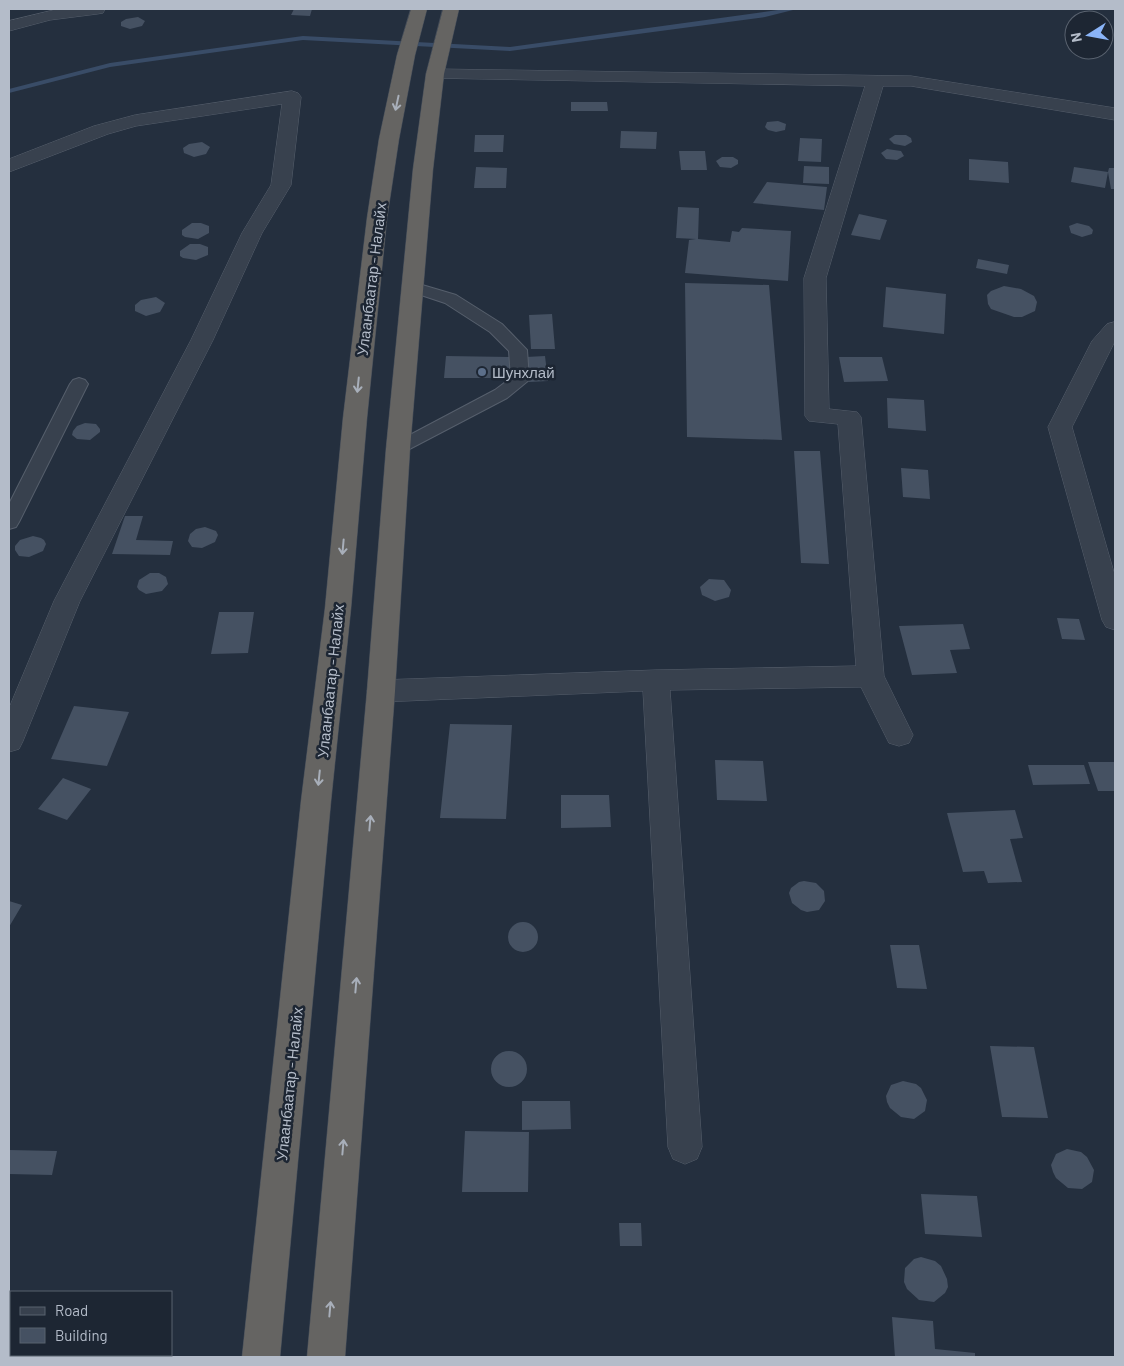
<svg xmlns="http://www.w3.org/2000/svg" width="1124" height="1366" font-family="Barlow,sans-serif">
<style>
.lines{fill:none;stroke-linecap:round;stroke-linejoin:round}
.stream{fill:#394c67;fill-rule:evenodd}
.building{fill:#455162}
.service-casing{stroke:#565f6c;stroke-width:2}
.minor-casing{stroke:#565f6c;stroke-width:1}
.trunk-casing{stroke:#434c59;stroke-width:1}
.service{fill:#38414e;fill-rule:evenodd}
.minor{fill:#38414e;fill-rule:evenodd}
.trunk{fill:#656462;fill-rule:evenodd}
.oneway{stroke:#a8afba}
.service-dot{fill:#5c6f8a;stroke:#1d2633;stroke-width:2}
.labels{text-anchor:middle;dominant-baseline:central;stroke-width:5;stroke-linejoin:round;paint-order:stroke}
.street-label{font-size:15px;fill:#b4bcc9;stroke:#1d2633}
.poi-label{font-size:15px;fill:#b4bcc9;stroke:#1d2633;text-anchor:start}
</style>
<rect width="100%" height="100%" fill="#242f3e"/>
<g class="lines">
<path class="stream" d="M785 9H797L765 17 510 51 303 40 110 67 9 93V89L110 63 303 36 510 47Z"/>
</g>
<path class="building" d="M294 9H312L310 16 291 15Z
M138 17 145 21 142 26 130 29 121 26V22L126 19Z
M571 102H607L608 111H571Z
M778 121 786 124 785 130 776 132 768 130 765 127 767 122Z
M621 131 657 132 656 149 620 148Z
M475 135H504L503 152H474Z
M895 135H906L911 138 912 142 905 146 894 144 889 139Z
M800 138 822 139 821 162 798 161Z
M202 142 210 147 206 154 194 157 184 153 183 148 189 144Z
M887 149 901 151 904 156 897 160 886 159 881 153Z
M679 151H705L707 170H681Z
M722 157H733L738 160V164L731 168 720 167 716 161Z
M969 159 1008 162 1009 183 969 180Z
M804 166 829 167V184L803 183Z
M476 167 507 168 506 188H474Z
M1074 167 1108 172 1105 188 1071 182Z
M1109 168H1115V189H1111L1108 172Z
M767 182 827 187 824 210 753 203Z
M678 207 699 208 698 239 730 242 732 231 739 232 742 228 791 231 788 281 685 273 689 240 696 239 676 238Z
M859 214 887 220 880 240 851 235Z
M192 223H201L209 226V233L198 239 185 237 182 235V230Z
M1077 223 1089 226 1093 230 1092 234 1082 237 1071 233 1069 226Z
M190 244H200L208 247V255L196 260 183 258 180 256V251Z
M978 259 1009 265 1007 274 976 268Z
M685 283 769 285 782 440 687 437Z
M1004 286 1021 289 1034 296 1037 302 1035 311 1022 317H1014L991 309 988 304 987 295 991 291Z
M886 287 946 294 944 334 883 327Z
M156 297 165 303 160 312 146 316 135 311V305L141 300Z
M552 314 555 349H531L529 315Z
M446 356 515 357 514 378H444Z
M545 356 548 381 529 382 526 357Z
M839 357H882L888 381 844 382Z
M887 398 924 400 926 431 888 428Z
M85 423 96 424 100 429V432L90 440 77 439 72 435 73 431 77 426Z
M794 451H820L829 564 801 563Z
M901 468 928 470 930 499 903 497Z
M125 516H143L136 540 173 541 170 555 112 554Z
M205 527 216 531 218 535 215 542 202 548 192 547 188 541 190 534 196 529Z
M33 536 41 538 44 540 46 544 43 551 29 557 19 556 15 550V546L20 540Z
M150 573H159L166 577 168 584 162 591 146 594 139 590 137 587 139 580Z
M709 579 724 580 731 590 729 597 715 601 702 595 700 587Z
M219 612H254L248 653 211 654Z
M1057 618 1079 619 1085 640 1062 639Z
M963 624 970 649 950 650 957 673 912 675 899 626Z
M74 706 129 712 107 766 51 759Z
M450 724 512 725 506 819 440 818Z
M715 760 763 761 767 801 717 800Z
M1088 762H1115V791H1098Z
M1028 765H1084L1090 784 1033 785Z
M63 778 91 789 67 820 38 809Z
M561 795H609L611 827 561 828Z
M1015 810 1023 838 1010 839 1022 882 988 883 984 871 963 872 947 813Z
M804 881 816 883 824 891 825 901 819 910 807 912 801 910 792 903 789 893 791 888 799 882Z
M9 901 22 905 9 927Z
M508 937a15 15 0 1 1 30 0a15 15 0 1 1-30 0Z
M890 945H919L927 989 897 988Z
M990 1046 1034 1047 1048 1118 1002 1117Z
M491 1069a18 18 0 1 1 36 0a18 18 0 1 1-36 0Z
M903 1081 916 1084 921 1088 927 1100 925 1111 914 1119 901 1117 890 1108 887 1102 886 1096 891 1085Z
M522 1101H570L571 1129 522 1130Z
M465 1131 529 1132 528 1192H462Z
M1067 1149 1081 1152 1087 1157 1094 1170 1092 1182 1082 1189 1068 1188 1056 1178 1053 1172 1051 1165 1056 1154Z
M9 1150 57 1151 52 1175 9 1174Z
M921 1194 977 1196 982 1237 925 1234Z
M619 1223H641L642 1246H620Z
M921 1257 935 1261 941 1266 947 1279 948 1287 945 1293 934 1302 919 1300 907 1289 904 1282 905 1268 914 1259Z
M892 1317 933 1321 935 1349 975 1353V1357H895Z"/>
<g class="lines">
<defs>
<path id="service" d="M412 282 456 295 502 324 527 350 529 380 507 398 398 455 391 453 389 449 391 445 495 390 511 378 509 351 490 332 445 303 406 290 404 287 406 284Z
M79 378 85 380 88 384 19 522 16 527 9 529V504L70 384 73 380Z"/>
<path id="minor" d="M58 9H105L103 13 97 14 50 20 9 31V21Z
M435 69 911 76 1115 108V120L911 86H883L826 278 829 409 857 412 861 417 884 676 913 735 909 743 899 746 889 743 861 687 670 690 702 1147 697 1159 685 1164 673 1159 668 1147 643 691 381 702 371 699 367 691 371 683 381 680 656 670 856 666 838 424 809 421 805 416 804 278 865 86 429 78 426 74 429 70Z
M292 91 298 93 301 97 291 185 262 233 213 340 80 601 23 741 19 749 9 752V708L54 601 191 340 242 233 271 185 282 104 136 126 108 134 9 172V159L94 126 135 115Z
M1115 322V341L1072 427 1115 576V630L1106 627 1102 620 1048 427 1092 341 1107 324Z"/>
<path id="trunk" d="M411 9H427L415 55 399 139 387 218 367 418 351 608 331 801 280 1357H242L301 801 325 608 343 418 367 218 379 139 397 55Z
M443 9H459L444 74 433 169 410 449 395 691 345 1357H307L367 691 386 449 413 169 426 74Z"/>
</defs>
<use href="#service" class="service-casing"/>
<use href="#minor" class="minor-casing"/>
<use href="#trunk" class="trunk-casing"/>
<use href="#service" class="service"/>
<use href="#minor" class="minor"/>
<use href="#trunk" class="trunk"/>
</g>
<defs><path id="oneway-shaft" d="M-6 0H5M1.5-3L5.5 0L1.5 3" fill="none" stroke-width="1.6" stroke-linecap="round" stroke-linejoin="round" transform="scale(1.25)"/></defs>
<g class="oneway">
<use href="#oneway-shaft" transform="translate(397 103) rotate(102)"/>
<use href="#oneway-shaft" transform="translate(358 385) rotate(96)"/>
<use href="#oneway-shaft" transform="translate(343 547) rotate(95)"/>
<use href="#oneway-shaft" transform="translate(319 778) rotate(96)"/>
<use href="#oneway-shaft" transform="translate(370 823) rotate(-85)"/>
<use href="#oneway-shaft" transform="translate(356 985) rotate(-85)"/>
<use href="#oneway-shaft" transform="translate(343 1147) rotate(-85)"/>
<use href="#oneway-shaft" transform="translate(330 1309) rotate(-85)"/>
</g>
<circle class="service-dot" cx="482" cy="372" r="5"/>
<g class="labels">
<g class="street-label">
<text transform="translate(371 279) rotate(-83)">Улаанбаатар - Налайх</text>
<text transform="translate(330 681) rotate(-84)">Улаанбаатар - Налайх</text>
<text transform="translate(289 1084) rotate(-84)">Улаанбаатар - Налайх</text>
</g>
<g class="poi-label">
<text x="492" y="372">Шунхлай</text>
</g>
</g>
<rect width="1124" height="1366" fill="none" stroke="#b4bcc9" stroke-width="20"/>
<rect x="10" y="1291" width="162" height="65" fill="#1d2633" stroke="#59626f"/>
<rect x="20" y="1307" width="25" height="8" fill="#38414e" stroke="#59626f"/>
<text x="55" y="1316" font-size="15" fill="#b4bcc9">Road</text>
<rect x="20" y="1328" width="25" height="15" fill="#455162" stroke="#59626f"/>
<text x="55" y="1341" font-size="15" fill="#b4bcc9">Building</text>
<g transform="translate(1089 35) rotate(259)"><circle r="24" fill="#1d2633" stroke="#59626f"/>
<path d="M0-4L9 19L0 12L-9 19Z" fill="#8ab4f8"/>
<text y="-8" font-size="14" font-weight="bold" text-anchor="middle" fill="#b4bcc9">N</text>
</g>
</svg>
